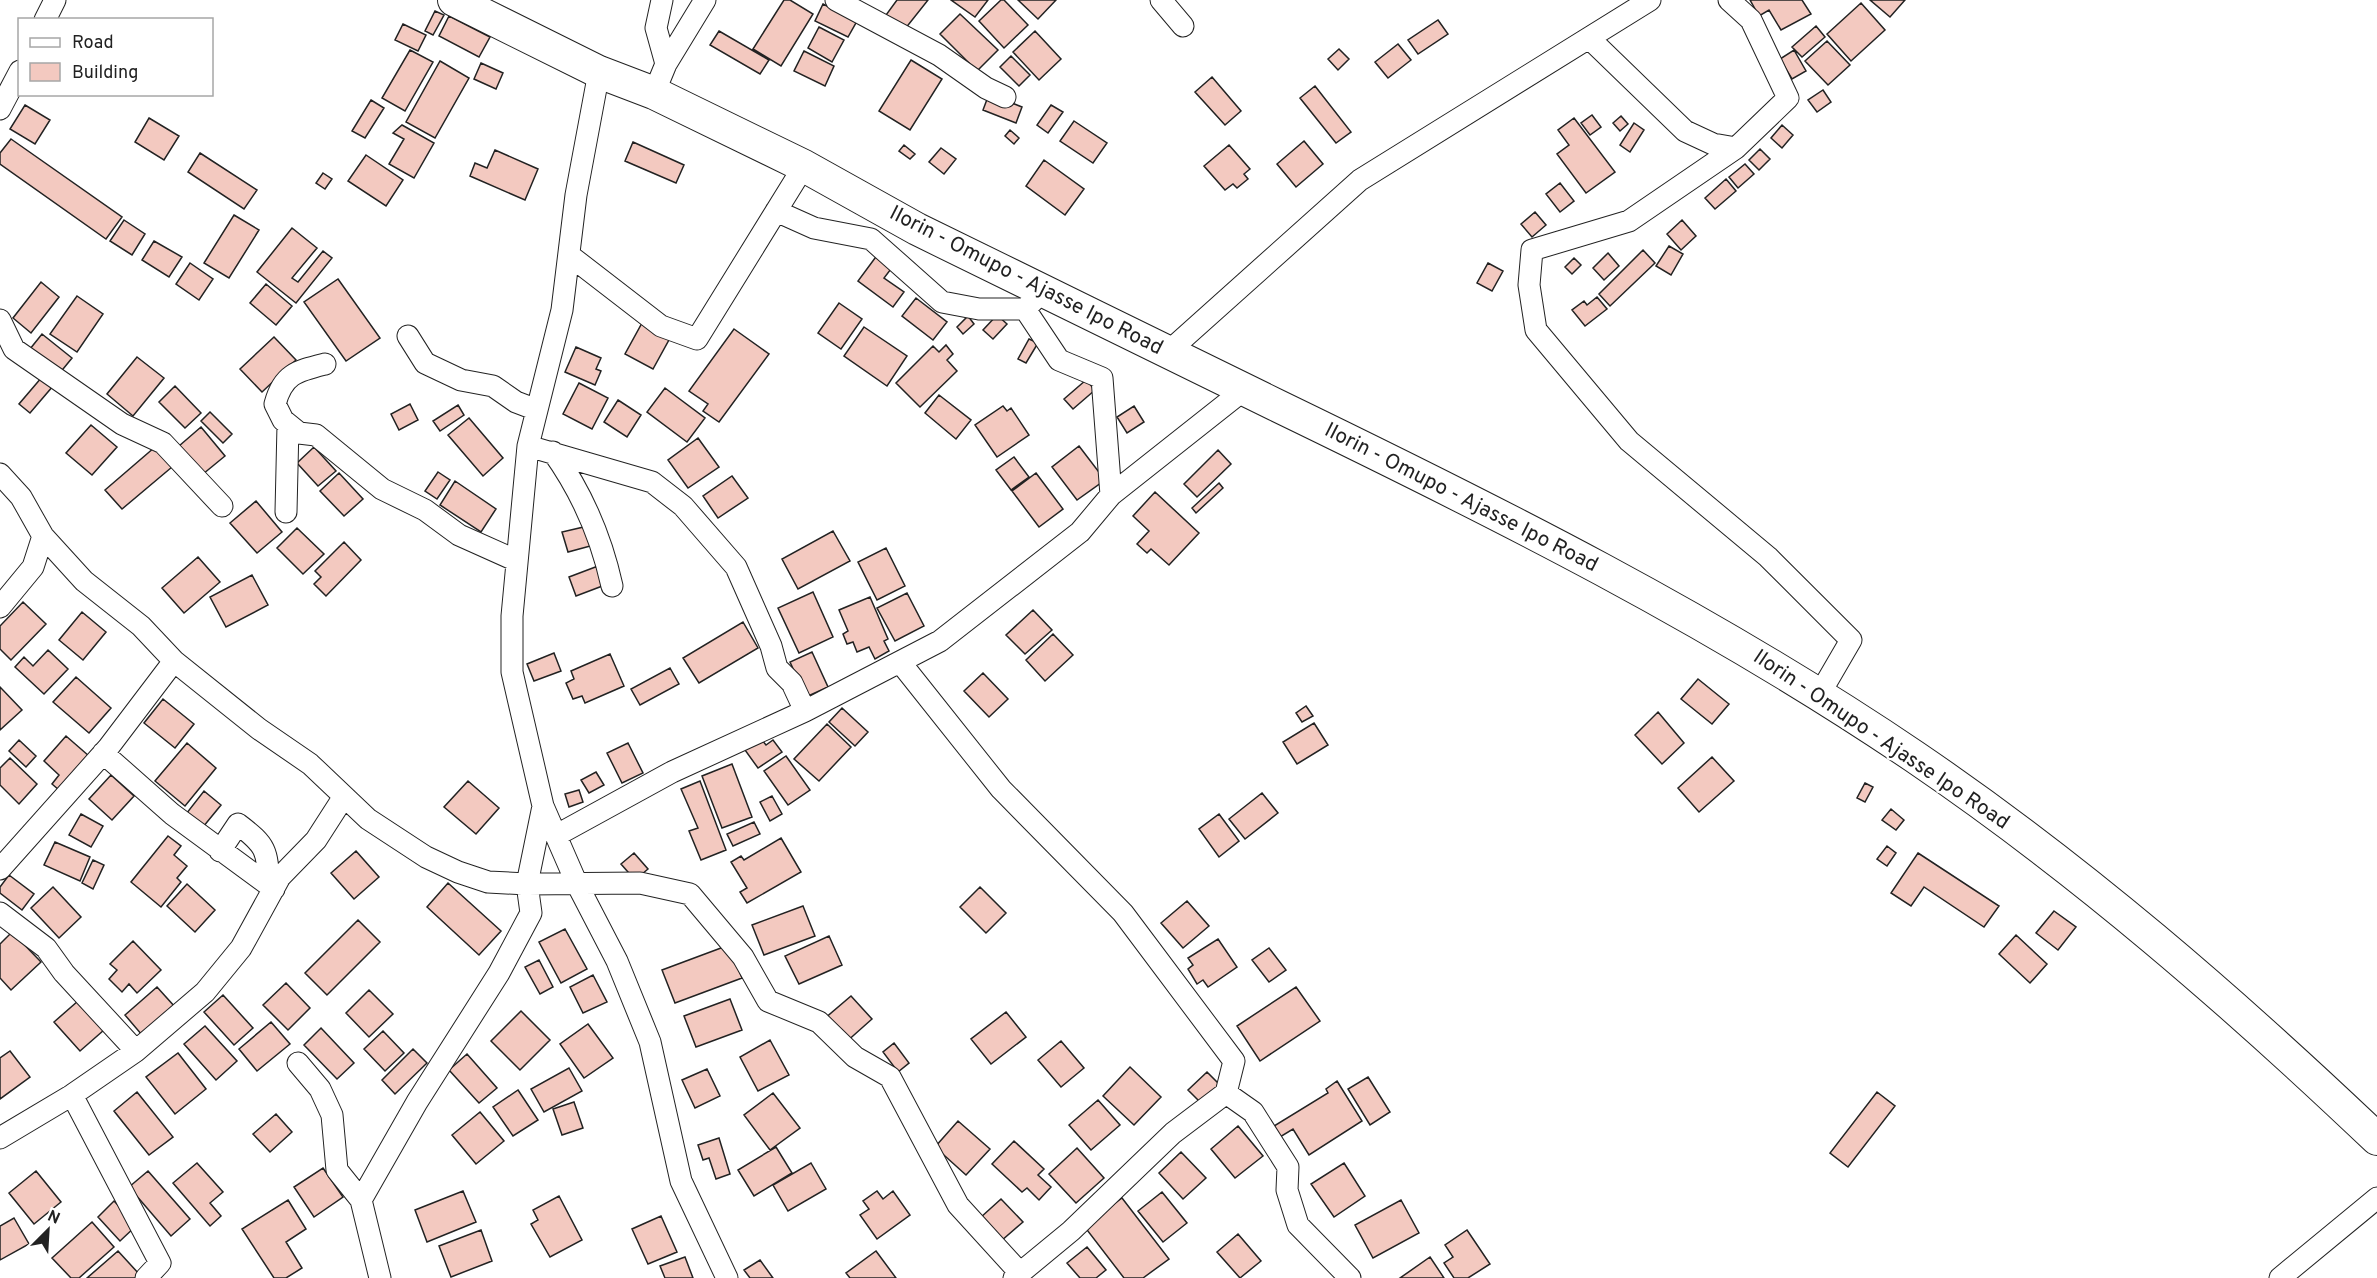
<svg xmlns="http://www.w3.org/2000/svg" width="2377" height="1278" font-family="Overpass,sans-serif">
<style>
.building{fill:#f3c9c0;stroke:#222;stroke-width:1.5}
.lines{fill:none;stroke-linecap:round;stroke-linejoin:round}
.minor-casing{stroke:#222;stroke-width:23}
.highway-casing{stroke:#222;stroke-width:34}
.minor{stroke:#fff;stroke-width:21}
.highway{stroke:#fff;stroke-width:32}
.labels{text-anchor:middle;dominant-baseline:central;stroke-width:4.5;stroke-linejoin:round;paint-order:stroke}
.street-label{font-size:21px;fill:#222;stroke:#fff}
</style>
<rect width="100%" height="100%" fill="#fff"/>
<path class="building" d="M784 0H790L813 14 781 66 753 49Z
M897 0H928L905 29 886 15Z
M951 0H988L975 17Z
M1001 0H1004L1028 25 1004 48 979 21Z
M1018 0H1056L1038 19Z
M1750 0H1802L1811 14 1781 30 1769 10 1759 16Z
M1870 0H1905L1890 17Z
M1861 3 1885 30 1851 61 1827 34Z
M823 4 857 21 848 37 815 21Z
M435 11 444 15 433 35 425 31Z
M960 14 998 50 977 71 940 34Z
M449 16 490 37 479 57 439 36Z
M1438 20 1448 34 1418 54 1408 40Z
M403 24 426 35 418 51 395 40Z
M1816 26 1825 37 1802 57 1792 47Z
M819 27 844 40 832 62 808 48Z
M719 31 769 60 760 74 710 45Z
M1035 31 1061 59 1039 80 1013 52Z
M1827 41 1850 65 1828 85 1805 61Z
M1398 44 1411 60 1388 78 1375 62Z
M1339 49 1349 59 1338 70 1328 59Z
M410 50 433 62 405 111 382 98Z
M1794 50 1806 71 1792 79 1780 59Z
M804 51 834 66 825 86 794 71Z
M1011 56 1030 75 1019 86 1000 67Z
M911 60 942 79 910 130 879 111Z
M440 61 469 78 435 138 406 122Z
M481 63 503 73 496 89 474 79Z
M1212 77 1241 111 1225 125 1195 92Z
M1315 86 1351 132 1336 143 1300 98Z
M1823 90 1831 102 1817 112 1808 100Z
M989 94 1022 107 1016 123 983 110Z
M371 100 384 108 365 138 352 131Z
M25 105 50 120 35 144 10 129Z
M1051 105 1063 112 1048 133 1037 125Z
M1592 115 1601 127 1590 135 1581 123Z
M1621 116 1628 124 1620 131 1613 123Z
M149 118 179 136 164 160 135 142Z
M1574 118 1615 172 1586 193 1557 154 1569 145 1558 130Z
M1074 121 1107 143 1093 163 1060 141Z
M1634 123 1644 130 1630 152 1620 145Z
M402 125 434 143 414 178 389 164 404 139 393 133Z
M1782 125 1793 135 1782 148 1771 138Z
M1010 130 1019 138 1014 144 1005 136Z
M11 139 122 217 106 239 0 164V153Z
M1304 141 1323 164 1296 187 1277 164Z
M633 142 684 165 676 183 625 161Z
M904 145 915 154 910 159 899 151Z
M1229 145 1250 169 1244 174 1248 179 1237 188 1233 184 1225 190 1204 166Z
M941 148 956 159 944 174 929 162Z
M1760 149 1770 159 1759 170 1749 160Z
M495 150 538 169 525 200 470 176 475 163 487 168Z
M200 153 257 190 244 209 188 172Z
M366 155 403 180 386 206 348 181Z
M1044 160 1084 189 1065 215 1026 186Z
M1745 164 1754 174 1738 188 1729 177Z
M323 173 332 179 325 189 316 183Z
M1726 179 1736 191 1715 209 1705 198Z
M1560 183 1574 201 1560 212 1546 194Z
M1535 212 1546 225 1532 237 1521 224Z
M234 215 259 230 229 278 204 263Z
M124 220 145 234 132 255 110 241Z
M1682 220 1696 236 1681 250 1667 234Z
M292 228 317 248 292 278 298 282 323 251 332 258 296 303 257 272Z
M154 241 182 257 169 277 142 260Z
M1669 246 1683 254 1671 275 1656 266Z
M1643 250 1655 263 1610 306 1599 294Z
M1608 253 1619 266 1604 280 1593 268Z
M878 254 894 265 884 278 904 292 893 307 858 281Z
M1574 258 1581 265 1572 274 1565 267Z
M190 263 213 279 199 300 176 284Z
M1488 263 1503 271 1492 291 1477 283Z
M338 279 380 338 346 361 304 302Z
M41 282 59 297 31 333 13 318Z
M266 284 292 306 276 325 250 303Z
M77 296 103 314 77 352 50 334Z
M1597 297 1607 309 1585 326 1572 310 1584 301 1587 305Z
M916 298 947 322 933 340 902 316Z
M839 303 862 319 841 349 818 333Z
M997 315 1007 324 993 339 983 330Z
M968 316 974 324 963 334 957 327Z
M642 323 670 338 653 369 625 354Z
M864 327 907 356 887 386 844 356Z
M734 329 769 354 719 422 703 411 708 404 689 391Z
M42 334 72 358 59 374 30 349Z
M274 337 296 360 262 392 240 369Z
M1029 339 1038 343 1026 363 1018 359Z
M946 345 953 354 947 360 957 371 920 407 896 383 933 346 939 352Z
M576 347 601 358 596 369 601 371 595 385 565 372Z
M137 357 164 378 133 416 107 394Z
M42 377 53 386 30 413 19 404Z
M1086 380 1095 390 1073 409 1064 399Z
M579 383 608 398 592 429 563 414Z
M175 386 201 413 185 428 159 402Z
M665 388 705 418 687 442 647 412Z
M939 395 971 420 956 439 925 413Z
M618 400 641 415 627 437 604 422Z
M410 404 418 420 399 430 391 414Z
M458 405 464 415 440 431 433 421Z
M1003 406 1007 411 1011 408 1029 435 997 457 975 425Z
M1134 406 1144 422 1127 433 1117 417Z
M210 412 232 434 223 443 201 421Z
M469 418 503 458 483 476 448 435Z
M91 425 117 447 92 475 66 453Z
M201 427 225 456 203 474 179 446Z
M698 438 719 467 688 488 668 460Z
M1079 446 1105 480 1077 500 1052 467Z
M155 447 172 467 122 509 105 490Z
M314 447 336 471 318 486 297 463Z
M1218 450 1231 464 1197 497 1184 484Z
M1014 457 1029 477 1011 490 996 470Z
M438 472 450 480 437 499 425 491Z
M339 473 363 499 344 516 320 491Z
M1036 473 1063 509 1039 527 1012 491Z
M732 476 748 498 718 518 703 496Z
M455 481 496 509 481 532 440 505Z
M1219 483 1223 488 1196 513 1192 508Z
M1155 492 1199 533 1169 565 1151 549 1147 553 1137 544 1149 531 1133 516Z
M256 501 282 532 257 553 230 523Z
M588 526 594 545 568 552 562 532Z
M297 528 324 554 303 574 277 548Z
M833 531 850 561 798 589 782 559Z
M344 542 361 560 326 596 314 584 321 577 315 571Z
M886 548 905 586 877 600 858 562Z
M198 557 220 582 184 613 162 588Z
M598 566 605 585 576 596 569 577Z
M252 575 268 605 226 627 210 597Z
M813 592 833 637 799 653 778 608Z
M907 593 924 626 895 641 877 608Z
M870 597 888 639 884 641 889 651 875 659 869 647 857 652 853 642 847 644 843 634 848 631 839 610Z
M23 602 46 624 11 660 0 649V626Z
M1033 610 1052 630 1025 654 1006 635Z
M82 612 106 632 83 660 59 640Z
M743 622 758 648 699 683 683 658Z
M1053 634 1073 655 1045 681 1026 660Z
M48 650 68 669 44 694 15 667 24 657 33 666Z
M812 652 828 687 806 697 790 662Z
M554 653 561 671 534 681 527 664Z
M610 654 624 686 585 703 582 696 573 699 566 683 574 679 571 671Z
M670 668 679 684 640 705 631 689Z
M983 673 1008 699 989 717 964 691Z
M76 677 111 708 89 733 53 702Z
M1698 679 1729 704 1712 724 1681 699Z
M0 687 22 710 0 730Z
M163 699 194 724 175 748 144 723Z
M1306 706 1313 716 1302 722 1296 713Z
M842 708 868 732 855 746 829 722Z
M1658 712 1684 743 1662 764 1635 735Z
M1314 723 1328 745 1297 764 1283 742Z
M827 724 851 747 819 781 794 759Z
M66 736 89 756 59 790 52 784 59 775 44 761Z
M761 739 766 745 773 740 782 752 758 768 745 750Z
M19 740 36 756 26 767 9 751Z
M187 743 216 768 185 806 155 781Z
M628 743 643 773 622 783 607 753Z
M786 756 810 790 788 805 764 771Z
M1712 757 1734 781 1699 812 1678 788Z
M10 758 37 784 19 804 0 785V768Z
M732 764 752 817 722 828 702 776Z
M596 772 604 785 589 793 581 780Z
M111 775 134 796 112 820 89 799Z
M468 781 499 808 476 834 444 807Z
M700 781 726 850 701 860 689 831 698 828 681 789Z
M1865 783 1873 787 1865 802 1857 798Z
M579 790 583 802 569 807 565 794Z
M204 791 221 805 203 827 186 814Z
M1262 793 1278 813 1245 839 1229 819Z
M772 796 782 814 770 821 760 802Z
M1891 809 1904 820 1896 830 1882 820Z
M81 814 103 826 91 847 69 835Z
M1219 814 1239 841 1219 857 1199 829Z
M754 822 760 834 733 846 727 834Z
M168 836 181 846 174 855 187 866 177 878 181 882 161 907 131 882Z
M781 838 801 872 747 903 740 892 747 888 731 862 741 856 744 860Z
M55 842 90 857 80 881 44 865Z
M1887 846 1896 853 1887 866 1877 859Z
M356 851 379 877 354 899 331 873Z
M634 853 648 869 635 880 621 864Z
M1918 853 1999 906 1984 927 1924 887 1911 906 1891 893Z
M93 860 104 865 93 889 82 883Z
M9 875 34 894 22 910 0 893V887Z
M448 883 501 931 479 955 427 907Z
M187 884 215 910 195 932 167 906Z
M53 887 81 917 59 938 31 908Z
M980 887 1006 913 986 933 960 907Z
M1187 901 1209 926 1183 948 1161 923Z
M803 906 815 936 764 955 752 925Z
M2054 911 2076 927 2058 950 2036 933Z
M358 920 380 942 327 995 305 973Z
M565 929 587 969 561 983 539 942Z
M12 932 41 962 11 990 0 978V944Z
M2016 935 2047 964 2030 983 1999 954Z
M829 936 842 965 799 984 785 956Z
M1218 939 1237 967 1208 987 1203 980 1197 984 1188 969 1193 965 1188 958Z
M133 941 161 970 137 993 129 984 122 992 109 979 117 970 110 964Z
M729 945 742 978 675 1003 662 970Z
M1269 948 1286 970 1269 982 1252 960Z
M539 960 553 987 540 994 525 967Z
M593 975 607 1002 583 1013 570 987Z
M286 983 310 1008 288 1030 263 1005Z
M157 987 175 1007 142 1035 125 1015Z
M1296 987 1320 1021 1260 1061 1237 1026Z
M369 990 393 1014 369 1037 346 1013Z
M223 995 253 1028 234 1045 204 1012Z
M851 996 872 1019 845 1043 824 1019Z
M730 999 742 1030 696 1047 684 1016Z
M78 1001 104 1030 80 1051 54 1022Z
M521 1011 550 1040 520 1070 491 1041Z
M1006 1012 1026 1037 991 1064 971 1039Z
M271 1022 290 1044 257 1071 239 1049Z
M588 1024 613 1058 584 1078 560 1044Z
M205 1026 237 1061 216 1080 184 1044Z
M321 1028 354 1063 337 1079 304 1045Z
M383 1031 404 1053 385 1071 364 1049Z
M770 1040 789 1075 758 1091 740 1057Z
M1061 1041 1084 1068 1061 1087 1038 1060Z
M894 1043 909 1063 898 1072 883 1052Z
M413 1049 427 1063 395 1094 382 1080Z
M10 1051 30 1077 0 1099V1058Z
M178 1053 206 1089 175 1114 146 1077Z
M467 1054 497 1088 479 1103 449 1070Z
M1130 1067 1161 1097 1134 1125 1103 1096Z
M569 1068 582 1091 544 1112 531 1089Z
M707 1069 720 1096 695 1108 682 1080Z
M1207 1072 1221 1086 1202 1104 1188 1090Z
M1368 1077 1390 1112 1370 1125 1348 1089Z
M1337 1081 1362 1121 1309 1155 1293 1129 1280 1137 1274 1126 1328 1093 1326 1089Z
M518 1090 538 1120 513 1136 493 1107Z
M137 1092 173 1137 149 1155 114 1111Z
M1877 1092 1895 1106 1848 1167 1830 1153Z
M773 1093 800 1128 770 1150 744 1115Z
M1098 1100 1120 1125 1091 1150 1069 1125Z
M574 1102 583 1128 562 1135 553 1109Z
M480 1112 504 1141 476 1164 452 1135Z
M276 1114 292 1132 270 1152 253 1134Z
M958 1121 990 1149 966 1175 935 1147Z
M1238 1126 1263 1156 1235 1178 1211 1149Z
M719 1138 730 1174 716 1179 709 1158 703 1160 698 1145Z
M1014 1141 1044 1169 1038 1175 1051 1187 1039 1200 1027 1188 1022 1192 992 1164Z
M776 1147 792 1173 754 1196 738 1170Z
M1077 1148 1104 1178 1076 1203 1049 1174Z
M1181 1152 1206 1178 1183 1199 1159 1173Z
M197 1163 223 1192 210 1203 221 1216 210 1226 173 1183Z
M811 1163 826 1189 788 1211 773 1185Z
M1344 1163 1365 1196 1334 1217 1311 1184Z
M323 1168 343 1197 314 1217 294 1187Z
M36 1171 61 1202 34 1224 9 1193Z
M148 1171 190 1219 171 1236 129 1187Z
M463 1191 476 1222 427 1242 415 1210Z
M877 1191 883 1199 893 1191 910 1215 877 1239 860 1215 869 1209 863 1201Z
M1162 1192 1187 1223 1163 1242 1138 1211Z
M559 1196 582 1240 550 1257 531 1224 538 1220 533 1210Z
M1122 1198 1169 1259 1143 1278H1124L1084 1226Z
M1001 1199 1023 1222 1001 1241 980 1218Z
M288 1200 306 1229 286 1242 302 1268 286 1278H274L242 1229Z
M1401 1200 1419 1233 1373 1258 1355 1225Z
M114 1201 137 1225 120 1241 98 1217Z
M661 1216 677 1252 648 1264 632 1229Z
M14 1218 29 1244 0 1260V1226Z
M92 1222 114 1247 79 1278H71L52 1258Z
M481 1230 492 1261 451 1277 439 1246Z
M1467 1230 1490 1264 1468 1278H1454L1444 1263 1453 1257 1445 1245Z
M1238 1234 1261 1261 1240 1278 1217 1252Z
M1087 1247 1106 1270 1096 1278H1080L1067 1263Z
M118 1251 140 1275 137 1278H87Z
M876 1251 896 1278H850L846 1273Z
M685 1257 693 1278H665L660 1266Z
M1430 1257 1444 1278H1400Z
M760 1260 773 1278H750L744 1270Z"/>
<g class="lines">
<defs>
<path id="minor" d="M836 0 939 55 986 88 1005 97
M1161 0 1183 26
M1729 0 1751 20 1788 98 1736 148 1629 221 1532 250 1529 285 1536 330 1629 441 1768 557 1851 640 1819 695
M45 20 55 0
M1589 38 1685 131 1713 144 1736 148
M666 64 705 0
M599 72 576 195 562 310 528 446 512 616V672L543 806 577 884 617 961 650 1042 681 1181 727 1278
M654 93 666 64 656 28 662 0
M0 109 20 71
M776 211 814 228 871 239 942 302 979 309H1025
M569 255 661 326 697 339 804 166
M1034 300 1025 309 1059 360 1102 378 1111 495
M0 320 14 349 122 424 163 443 222 506
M408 336 425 363 461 380 493 386 516 402 537 410
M1168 352 1360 180 1650 0
M325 364C297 371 283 374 275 404L283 420 299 433 316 435 382 489 425 510 459 535 517 561
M528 446 652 482 683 506 736 567 771 646 777 668 792 683 805 711 672 772 557 835
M553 452C583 494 601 536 612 586
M0 474 21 497 43 536 84 581 141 626 174 661 259 729 310 764 368 819 426 857 458 872 488 882 527 884 531 913 499 973 417 1102 361 1200 380 1278
M286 512 288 425
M0 607 33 567 43 536
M900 662 1001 789 1123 913 1234 1061 1226 1093
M805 711 940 641 1080 532 1111 495 1245 389
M103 753 172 814 274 889
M543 806 527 884 640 883 690 894 743 957 768 1001 819 1022 855 1057 890 1077 958 1205 1020 1273
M220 851 238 824C267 846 267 850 269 886
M0 869 108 748 174 661
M0 913 46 948 64 973 136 1051
M298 1063 320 1089 332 1115 337 1170 361 1200
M72 1095 160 1263 146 1278
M0 1138 72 1095 136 1051 205 992 241 948 280 877 316 840 343 798
M1014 1278 1071 1231 1173 1133 1226 1093 1253 1112 1288 1167 1287 1190 1298 1225 1350 1278
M2280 1278 2377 1198"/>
<path id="highway" d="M454 0 599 72 654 93 804 166 917 229C1037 288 1156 346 1276 405 1495 511 1713 620 1915 757 2081 870 2232 1001 2377 1139"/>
</defs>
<use href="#minor" class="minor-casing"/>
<use href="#highway" class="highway-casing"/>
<use href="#minor" class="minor"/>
<use href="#highway" class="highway"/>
</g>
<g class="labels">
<g class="street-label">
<text transform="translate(1026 281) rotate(27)">Ilorin - Omupo - Ajasse Ipo Road</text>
<text transform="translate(1461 498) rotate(27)">Ilorin - Omupo - Ajasse Ipo Road</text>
<text transform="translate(1881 740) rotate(34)">Ilorin - Omupo - Ajasse Ipo Road</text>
</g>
</g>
<rect x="18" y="18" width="195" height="78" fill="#ffffff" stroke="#a7a7a7" stroke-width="1.5"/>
<rect x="30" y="38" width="30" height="9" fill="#ffffff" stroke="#a7a7a7" stroke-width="1.5"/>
<text x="72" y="48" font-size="18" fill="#222222">Road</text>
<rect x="30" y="63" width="30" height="18" fill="#f3c9c0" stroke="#a7a7a7" stroke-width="1.5"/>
<text x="72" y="78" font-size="18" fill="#222222">Building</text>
<g transform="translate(48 1230) rotate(24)" stroke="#ffffff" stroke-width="4.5" paint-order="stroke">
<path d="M0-4.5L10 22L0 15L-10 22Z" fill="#222222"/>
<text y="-9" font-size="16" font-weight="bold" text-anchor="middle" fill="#222222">N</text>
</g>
</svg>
